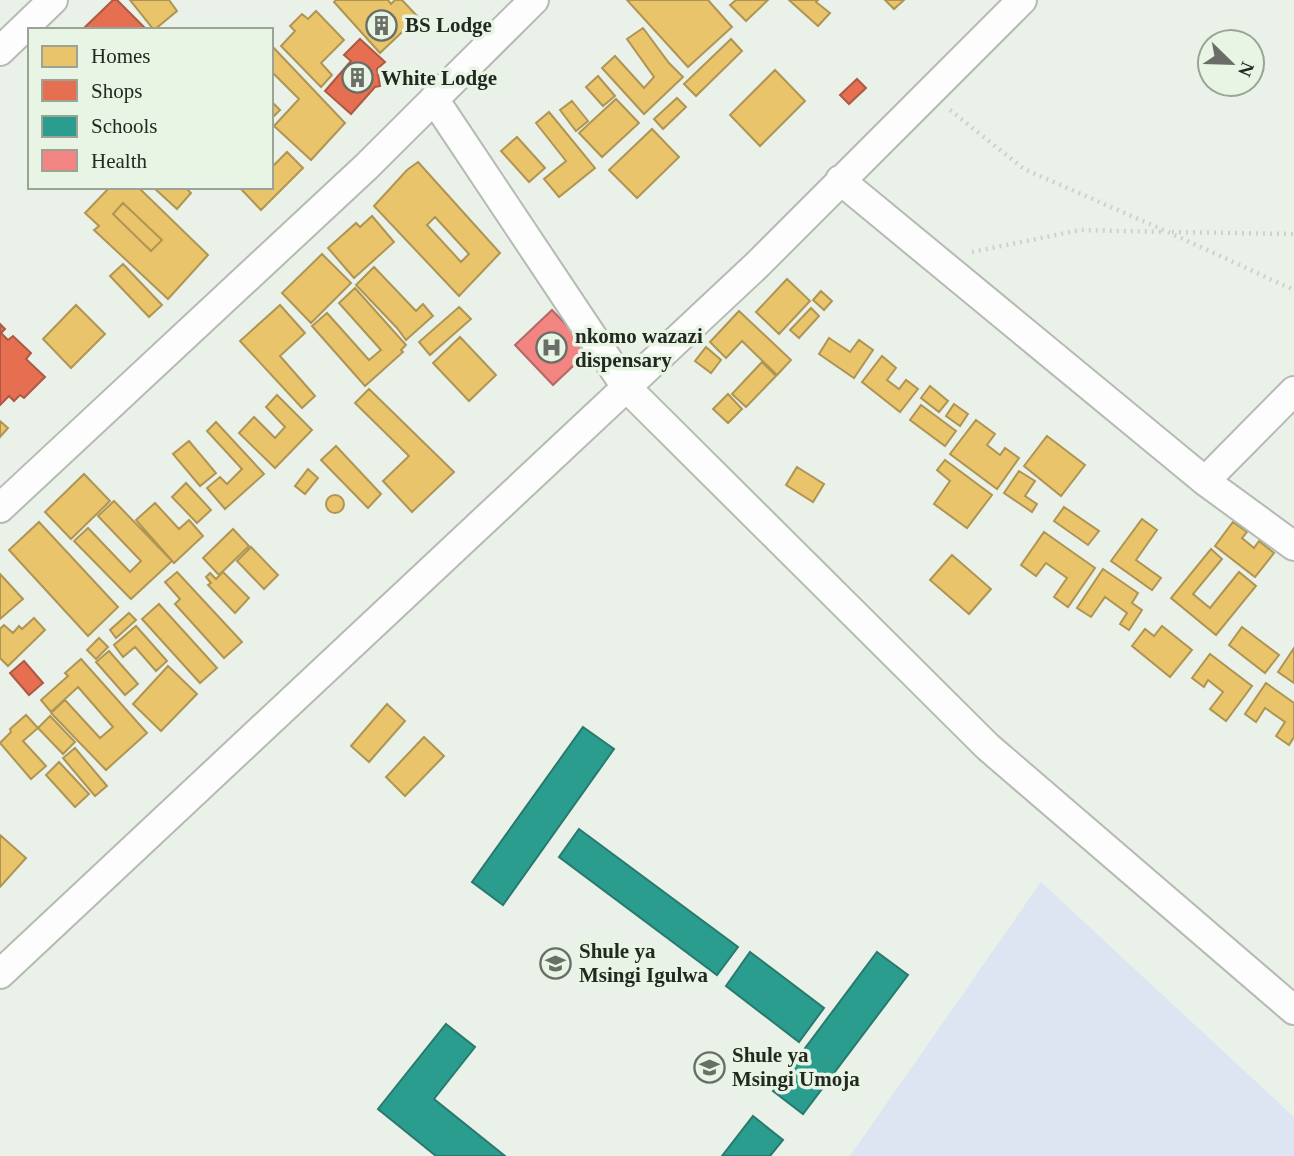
<svg xmlns="http://www.w3.org/2000/svg" width="1294" height="1156" font-family="Georgia,serif">
<style>
.green{fill:#dce5f1}
.homes{fill:#e9c46a;stroke:#ae9554;stroke-width:2;fill-rule:evenodd}
.shops{fill:#e76f51;stroke:#ac5a43;stroke-width:2}
.schools{fill:#2a9d8f;stroke:#287a6e;stroke-width:2}
.health{fill:#f28482;stroke:#b46865;stroke-width:2}
.lines{fill:none;stroke-linecap:round;stroke-linejoin:round}
.minor-casing{stroke:#b5bab3;stroke-width:32}
.path{stroke:#cfd1cf;stroke-width:4.5;stroke-dasharray:2 5;stroke-linecap:butt}
.minor{stroke:#fcfdfc;stroke-width:28}
.labels{text-anchor:middle;dominant-baseline:central;stroke-width:7;stroke-linejoin:round;paint-order:stroke}
.poi-label{font-size:21px;font-weight:bold;fill:#242822;stroke:#e9f5e4;text-anchor:start}
</style>
<rect width="100%" height="100%" fill="#eaf1e8"/>
<path class="green" d="M1041 882 1294 1117V1156H850Z"/>
<path class="homes" d="M130 0H169L177 11 154 30Z
M336 0H388L391 4 395 0H402L418 17 380 53 334 2Z
M627 0H708L732 27 688 67Z
M736 0H768L746 21 730 5Z
M789 0H818L816 2 830 13 818 26Z
M885 0H904L894 9Z
M316 11 344 40 321 63 332 75 321 87 281 46 295 31 290 26 302 14 308 19Z
M643 28 669 63 683 77 644 114 602 68 615 56 644 88 654 77 627 39Z
M731 39 742 51 696 96 684 84Z
M271 45 345 123 311 160 274 126 299 99 271 71Z
M775 70 805 101 760 146 730 115Z
M598 76 615 96 603 106 586 87Z
M677 98 686 107 663 129 654 119Z
M616 99 639 123 602 157 579 133Z
M271 101 280 110 271 119Z
M572 101 588 121 576 131 560 110Z
M549 112 595 168 559 197 544 179 566 161 536 123Z
M652 129 679 157 637 198 609 170Z
M517 137 545 168 529 182 501 151Z
M287 152 303 168 261 210 239 187H271V168Z
M418 162 500 253 459 296 374 206 407 170ZM435 217 469 254 461 262 427 225Z
M110 187H138L208 255 168 299 94 230 99 226 85 213ZM123 203 162 240 151 251 113 214Z
M153 187H185L191 193 177 209Z
M123 203 162 240 151 251 113 214Z
M372 216 394 242 354 278 328 248 356 223 360 227Z
M322 254 351 283 311 323 282 293Z
M123 264 162 305 149 317 110 276Z
M374 267 416 311 423 304 433 316 406 340 397 328 356 285Z
M787 279 810 301 779 334 756 312Z
M355 288 406 345 401 350 403 352 365 386 312 326 327 313 369 360 381 350 339 303Z
M821 291 832 301 824 310 813 300Z
M76 305 105 334 71 368 43 339Z
M280 305 305 333 280 356 315 396 302 408 240 341Z
M459 307 471 319 430 355 419 342Z
M811 308 819 316 799 338 790 330Z
M739 311 791 360 777 375 742 341 726 358 710 342Z
M460 337 496 375 469 401 433 363Z
M829 338 850 352 859 340 873 350 854 378 819 354Z
M706 347 721 360 711 373 695 361Z
M882 356 896 368 887 380 899 389 906 380 918 389 900 412 862 382Z
M762 362 776 376 746 407 732 394Z
M930 386 948 401 939 412 921 398Z
M369 389 454 472 412 512 383 481 409 456 355 403Z
M728 394 742 409 728 423 713 409Z
M277 395 312 430 275 468 239 433 254 417 275 438 285 427 266 407Z
M954 404 968 414 960 426 946 416Z
M921 405 956 431 945 446 910 420Z
M976 420 995 434 987 445 1000 455 1005 448 1019 458 997 489 950 454Z
M0 421 8 428 0 437Z
M216 422 264 474 225 509 207 488 220 477 227 484 242 469 207 431Z
M1047 436 1085 465 1061 496 1024 466Z
M189 441 216 473 200 486 173 454Z
M336 446 381 494 368 508 321 460Z
M945 460 992 495 967 528 934 504 950 481 937 470Z
M797 467 824 484 813 502 786 485Z
M308 469 318 478 305 494 295 486Z
M1019 471 1035 481 1025 496 1037 504 1032 512 1004 493Z
M84 474 110 501 71 539 45 512Z
M186 483 211 510 197 523 172 497Z
M326 504a9 9 0 1 1 18 0a9 9 0 1 1-18 0Z
M114 501 172 561 131 599 74 541 88 528 130 572 141 561 98 516Z
M155 503 179 529 189 520 203 536 174 563 136 520Z
M1064 507 1099 531 1088 545 1054 521Z
M1142 519 1157 530 1136 560 1161 578 1152 590 1111 561Z
M39 522 118 607 88 636 9 550Z
M1233 522 1247 532 1242 538 1254 548 1259 541 1274 553 1255 577 1215 546Z
M233 529 249 546 219 575 203 558Z
M1044 532 1095 568 1068 607 1054 597 1067 578 1046 563 1036 576 1021 565Z
M251 547 278 575 264 589 237 561Z
M1211 549 1222 559 1193 594 1210 608 1239 572 1256 586 1216 635 1171 598Z
M952 555 991 589 969 614 930 580Z
M1103 569 1138 593 1132 603 1142 610 1129 630 1120 624 1127 613 1105 597 1091 617 1077 608Z
M177 572 242 642 224 658 175 604 180 599 165 582Z
M223 572 249 598 235 613 208 585 211 583 206 577 210 573 216 579Z
M0 574 23 599 0 619Z
M159 604 217 668 200 683 142 619Z
M129 613 136 620 116 638 110 630Z
M34 618 45 630 8 666 0 658V629L4 625 13 633 19 626 22 629Z
M136 626 167 661 156 671 135 647 123 657 114 645Z
M1162 626 1192 650 1170 677 1132 646 1145 629 1154 636Z
M1242 627 1279 655 1265 673 1229 645Z
M99 638 108 647 96 659 87 650Z
M1294 648V683L1278 672Z
M109 651 138 684 125 695 96 662Z
M1210 654 1252 686 1226 721 1210 709 1223 692 1208 680 1204 687 1192 678Z
M81 659 147 733 106 770 51 713 65 700 100 738 113 727 78 687 51 712 41 700 68 676 65 673Z
M168 666 197 694 161 731 133 704Z
M1266 683 1294 703V737L1289 745 1276 736 1285 722 1265 708 1256 722 1245 714Z
M387 704 405 721 369 762 351 746Z
M26 715 38 728 23 741 46 766 31 779 0 743 11 732 10 729Z
M50 716 75 742 63 754 38 728Z
M424 737 444 756 405 796 386 777Z
M75 748 107 786 95 796 63 758Z
M59 762 89 794 75 807 46 775Z
M0 835 26 858 0 887Z"/>
<path class="shops" d="M113 0H117L145 28 82 30Z
M360 39 385 62 377 69 380 86 375 87 351 114 325 91 351 61 344 55Z
M857 79 866 88 849 104 840 95Z
M0 324 5 329 1 333 8 340 13 336 31 353 26 359 45 377 24 398 20 395 14 401 9 396 0 405Z
M24 661 43 683 29 695 10 673Z"/>
<path class="schools" d="M583 727 614 749 503 905 472 882Z
M579 829 738 947 717 975 559 857Z
M750 952 824 1008 799 1042 726 986Z
M877 952 908 975 803 1114 773 1091Z
M446 1024 475 1047 434 1099 505 1156H436L378 1109Z
M753 1116 783 1140 770 1156H722Z"/>
<path class="health" d="M552 310 590 350 553 385 515 345Z"/>
<g class="lines">
<defs>
<path id="minor" d="M0 51 53 0
M434 99 626 387 988 747 1294 1010
M840 180 1205 481 1294 546
M1205 481 1294 391
M0 508 366 167 534 0
M0 974 757 265 1022 0"/>
</defs>
<use href="#minor" class="minor-casing"/>
<path class="path" d="M950 110 1024 169 1168 232 1294 290
M1172 232 1294 234
M972 252 1080 230 1164 232"/>
<use href="#minor" class="minor"/>
</g>
<defs>
<symbol id="building-ring" viewBox="-11 -11 22 22"><circle r="9.5" fill="#e9f5e4" stroke="#696e67" stroke-width="1.5"/><path d="M-4-6H4V6H1V3H-1V6H-4ZM-2.5-4.3h1.7v1.8h-1.7ZM.8-4.3h1.7v1.8H.8ZM-2.5-1h1.7V.8h-1.7ZM.8-1h1.7V.8H.8Z" fill="#696e67"/></symbol>
<symbol id="hospital-ring" viewBox="-11 -11 22 22"><circle r="9.5" fill="#e9f5e4" stroke="#696e67" stroke-width="1.5"/><path d="M-5-5h3v3.5h4V-5h3V5h-3V1.5h-4V5h-3Z" fill="#696e67"/></symbol>
<symbol id="school-ring" viewBox="-11 -11 22 22"><circle r="9.5" fill="#e9f5e4" stroke="#696e67" stroke-width="1.5"/><path d="M0-5L7-2L0 1L-7-2ZM-4 1L0 2.5L4 1V4Q0 6-4 4Z" fill="#696e67"/></symbol>
</defs>
<g fill-rule="evenodd">
<use href="#building-ring" x="364" y="8" width="35" height="35"/>
<use href="#building-ring" x="340" y="60" width="35" height="35"/>
<use href="#hospital-ring" x="534" y="330" width="35" height="35"/>
<use href="#school-ring" x="538" y="946" width="35" height="35"/>
<use href="#school-ring" x="692" y="1050" width="35" height="35"/>
</g>
<g class="labels">
<g class="poi-label">
<text x="405" y="25">BS Lodge</text>
<text x="381" y="78">White Lodge</text>
<text x="575" y="336">nkomo wazazi<tspan x="575" dy="24">dispensary</tspan></text>
<text x="579" y="951">Shule ya<tspan x="579" dy="24">Msingi Igulwa</tspan></text>
<text x="732" y="1055">Shule ya<tspan x="732" dy="24">Msingi Umoja</tspan></text>
</g>
</g>
<rect x="28" y="28" width="245" height="161" fill="#e9f5e4" stroke="#9aa396" stroke-width="2"/>
<rect x="42" y="46" width="35" height="21" fill="#e9c46a" stroke="#9aa396" stroke-width="2"/>
<text x="91" y="63" font-size="21" fill="#242822">Homes</text>
<rect x="42" y="80" width="35" height="21" fill="#e76f51" stroke="#9aa396" stroke-width="2"/>
<text x="91" y="98" font-size="21" fill="#242822">Shops</text>
<rect x="42" y="116" width="35" height="21" fill="#2a9d8f" stroke="#9aa396" stroke-width="2"/>
<text x="91" y="133" font-size="21" fill="#242822">Schools</text>
<rect x="42" y="150" width="35" height="21" fill="#f28482" stroke="#9aa396" stroke-width="2"/>
<text x="91" y="168" font-size="21" fill="#242822">Health</text>
<g transform="translate(1231 63) rotate(113)"><circle r="33" fill="#e9f5e4" stroke="#9aa396" stroke-width="2"/>
<path d="M0-5L12 26L0 18L-12 26Z" fill="#696e67"/>
<text y="-10" font-size="19" font-weight="bold" text-anchor="middle" fill="#242822">N</text>
</g>
</svg>
